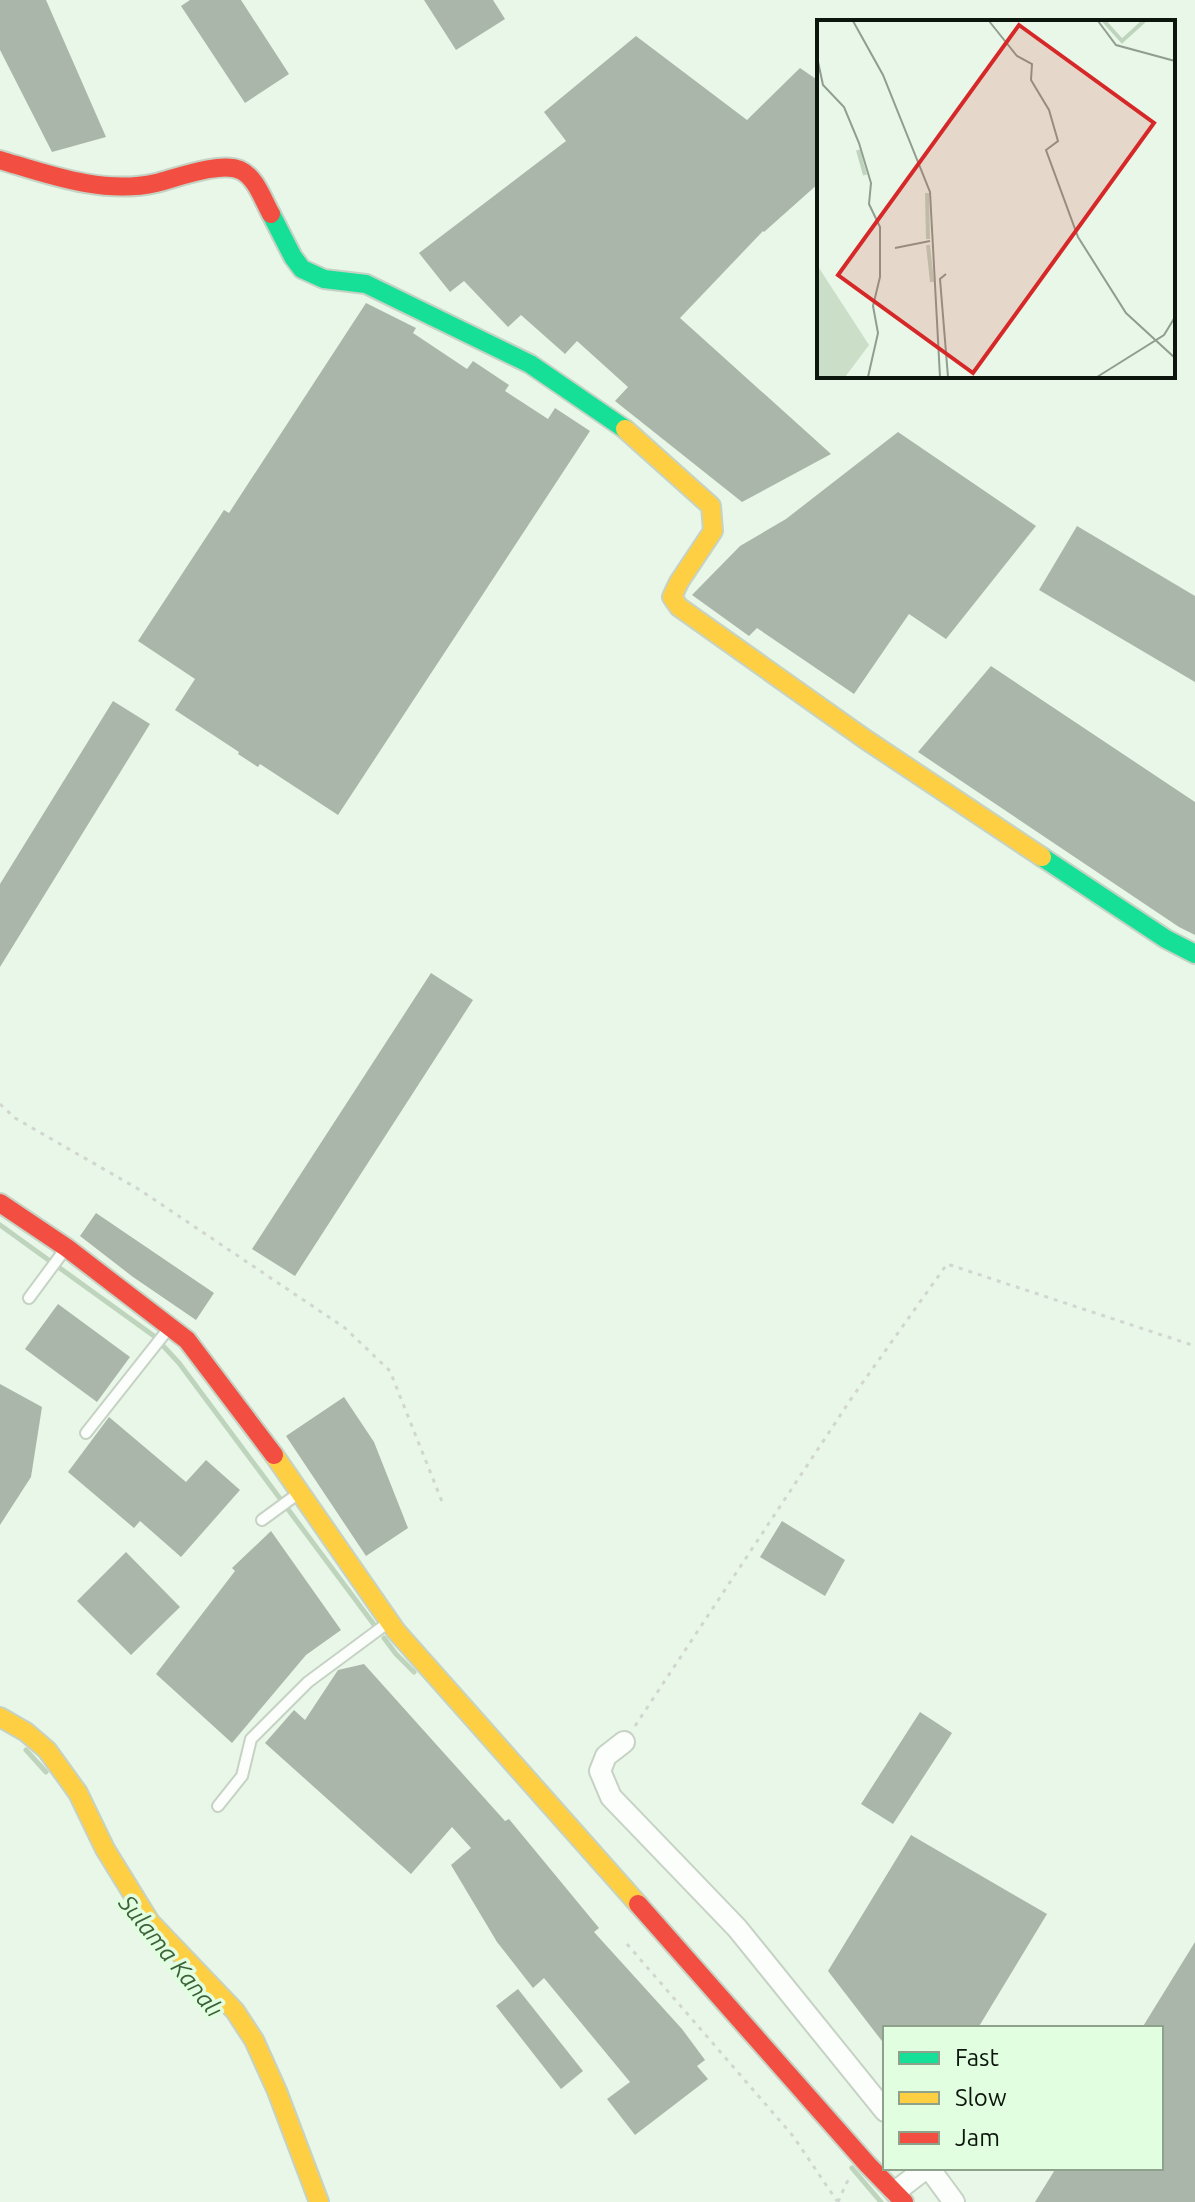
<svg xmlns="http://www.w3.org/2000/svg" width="1195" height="2202" font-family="Ubuntu,sans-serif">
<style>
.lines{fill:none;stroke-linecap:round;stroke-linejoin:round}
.stream{stroke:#bed4bc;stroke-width:5}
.building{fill:#aab6a9}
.lane-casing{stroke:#c5d2c4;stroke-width:14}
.street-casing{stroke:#c5d2c4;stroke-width:24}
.fast-casing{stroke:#c5d2c4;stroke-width:22}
.slow-casing{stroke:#c5d2c4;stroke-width:22}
.jam-casing{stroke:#c5d2c4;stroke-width:22}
.path{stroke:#d1d6d1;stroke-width:3;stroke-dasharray:4 6;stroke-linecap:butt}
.lane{stroke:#fcfefb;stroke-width:10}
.street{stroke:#fcfefb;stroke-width:20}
.fast{stroke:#16e098;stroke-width:18}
.slow{stroke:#ffcf43;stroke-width:18}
.jam{stroke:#f24e42;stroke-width:18}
.labels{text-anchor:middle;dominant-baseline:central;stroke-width:7;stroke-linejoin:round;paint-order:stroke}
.water-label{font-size:24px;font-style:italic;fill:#3c623a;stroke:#e2fee0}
.inset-river{fill:none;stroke:#bed4bc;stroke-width:4}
.inset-road{fill:none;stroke:#909d8f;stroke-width:2}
.view{fill:#d62828;fill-opacity:0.15;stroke:#d62828;stroke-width:4}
.inset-edge{fill:none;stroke:#0d160c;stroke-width:4}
</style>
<rect width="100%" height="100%" fill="#e8f7e7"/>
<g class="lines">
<path class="stream" d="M0 1225 154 1336 179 1363 378 1630
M384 1638 396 1654 414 1672
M26 1750 46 1772
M852 2168 881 2202"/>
</g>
<path class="building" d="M0 0H46L106 137 52 152 0 50Z
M190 0H241L289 74 245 103 181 6Z
M424 0H493L505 19 456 50Z
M636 36 747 120 800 68 819 81V183L764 232 763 231 680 318 831 454 742 502 615 401 628 387 577 341 565 354 521 315 508 327 464 281 450 292 419 253 566 141 544 112Z
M366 303 416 328 413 333 467 369 473 361 509 385 505 391 548 419 555 408 590 431 338 815 260 764 258 767 238 754 239 752 175 710 195 679 138 641 224 510 229 513Z
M898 432 1036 526 946 639 909 614 854 694 757 628 749 636 692 595 740 546 786 519Z
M1077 526 1195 596V682L1039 590Z
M991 666 1195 802V935L1179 927 918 752Z
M113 701 150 724 0 967V884Z
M431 973 473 1000 295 1276 252 1249Z
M96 1213 214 1293 196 1320 133 1277 80 1236Z
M58 1304 130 1357 97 1402 25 1349Z
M0 1384 42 1407 31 1477 0 1525Z
M344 1397 374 1442 408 1528 366 1556 286 1436Z
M109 1417 186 1482 206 1460 240 1490 181 1557 140 1521 134 1528 68 1472Z
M782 1521 845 1560 825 1596 760 1557Z
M271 1531 341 1630 306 1655 232 1743 156 1674 235 1571 232 1568Z
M126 1552 180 1607 131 1655 77 1601Z
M364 1664 505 1821 509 1819 599 1928 594 1932 682 2029 705 2060 697 2066 708 2079 635 2135 607 2099 630 2082 544 1978 533 1988 497 1942 451 1865 471 1848 452 1827 411 1874 265 1743 294 1710 305 1720 338 1670Z
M920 1712 952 1733 893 1824 861 1804Z
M911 1835 1047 1914 978 2028H885V2045L828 1971Z
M1195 1942V2202H1035L1056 2168H1161V2028H1142Z
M518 1989 583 2071 561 2089 496 2006Z"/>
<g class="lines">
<defs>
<path id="lane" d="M29 1298 66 1248
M86 1433 169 1328
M262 1520 299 1493
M218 1806 242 1776 251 1739 308 1682 389 1622"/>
<path id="street" d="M624 1742 606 1756 600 1771 611 1797 737 1928 885 2111
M929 2168 954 2202
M895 2192 926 2168"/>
<path id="fast" d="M271 214 293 257 302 269 324 279 366 284 530 364 625 429
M1042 857 1166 939 1195 954"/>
<path id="slow" d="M625 429 711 506 713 531 679 582 672 597 679 607 865 739 1042 857
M274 1455 396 1631 638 1904
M0 1717 26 1732 47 1750 78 1793 105 1849 150 1922 235 2011 254 2040 277 2091 319 2202"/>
<path id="jam" d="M0 160C50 175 104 195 156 183 176 178 221 161 240 170 256 177 263 200 271 214
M0 1203 67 1248 187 1340 274 1455
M638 1904 868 2165 904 2202"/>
</defs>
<use href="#lane" class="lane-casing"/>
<use href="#street" class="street-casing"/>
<use href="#fast" class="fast-casing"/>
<use href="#slow" class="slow-casing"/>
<use href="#jam" class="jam-casing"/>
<path class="path" d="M0 1104 15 1118 140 1190 345 1328 390 1371 443 1504
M635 1726 851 1399 947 1264 1195 1346
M627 1944 793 2136 837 2201
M838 2202 847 2182 851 2178"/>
<use href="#lane" class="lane"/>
<use href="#street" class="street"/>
<use href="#fast" class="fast"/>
<use href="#slow" class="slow"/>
<use href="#jam" class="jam"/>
</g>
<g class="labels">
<g class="water-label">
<text transform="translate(171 1956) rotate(51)">Sulama Kanalı</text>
</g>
</g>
<g transform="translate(817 20)">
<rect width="358" height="358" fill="#e8f7e7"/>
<path d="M0 245 52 325 28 357H0Z" fill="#cadec8"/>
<path class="inset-river" d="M287 1 305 21 327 1M41 130 48 155M110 173 111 219M111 225 115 262"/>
<path class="inset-road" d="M36 1 66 55 113 172 123 357M172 1 200 36 215 44 214 60 232 90 241 121 229 130 261 217 309 293 358 338M281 1 299 25 358 41M0 37 6 65 27 87 42 123 54 163 52 184 63 207V257L56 286 61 313 51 357M78 228 113 221M129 254 123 259 131 357M280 357 347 315 358 297"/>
<path class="view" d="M202 5 337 103 156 353 21 255Z"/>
<rect width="358" height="358" class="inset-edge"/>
</g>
<rect x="883" y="2026" width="280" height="144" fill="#e2fee0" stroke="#8da18b" stroke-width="2"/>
<rect x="899" y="2052" width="40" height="12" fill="#16e098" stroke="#8da18b" stroke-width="2"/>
<text x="955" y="2066" font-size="24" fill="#0d160c">Fast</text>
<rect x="899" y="2092" width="40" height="12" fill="#ffcf43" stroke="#8da18b" stroke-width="2"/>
<text x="955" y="2106" font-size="24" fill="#0d160c">Slow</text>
<rect x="899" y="2132" width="40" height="12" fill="#f24e42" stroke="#8da18b" stroke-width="2"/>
<text x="955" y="2146" font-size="24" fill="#0d160c">Jam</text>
</svg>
